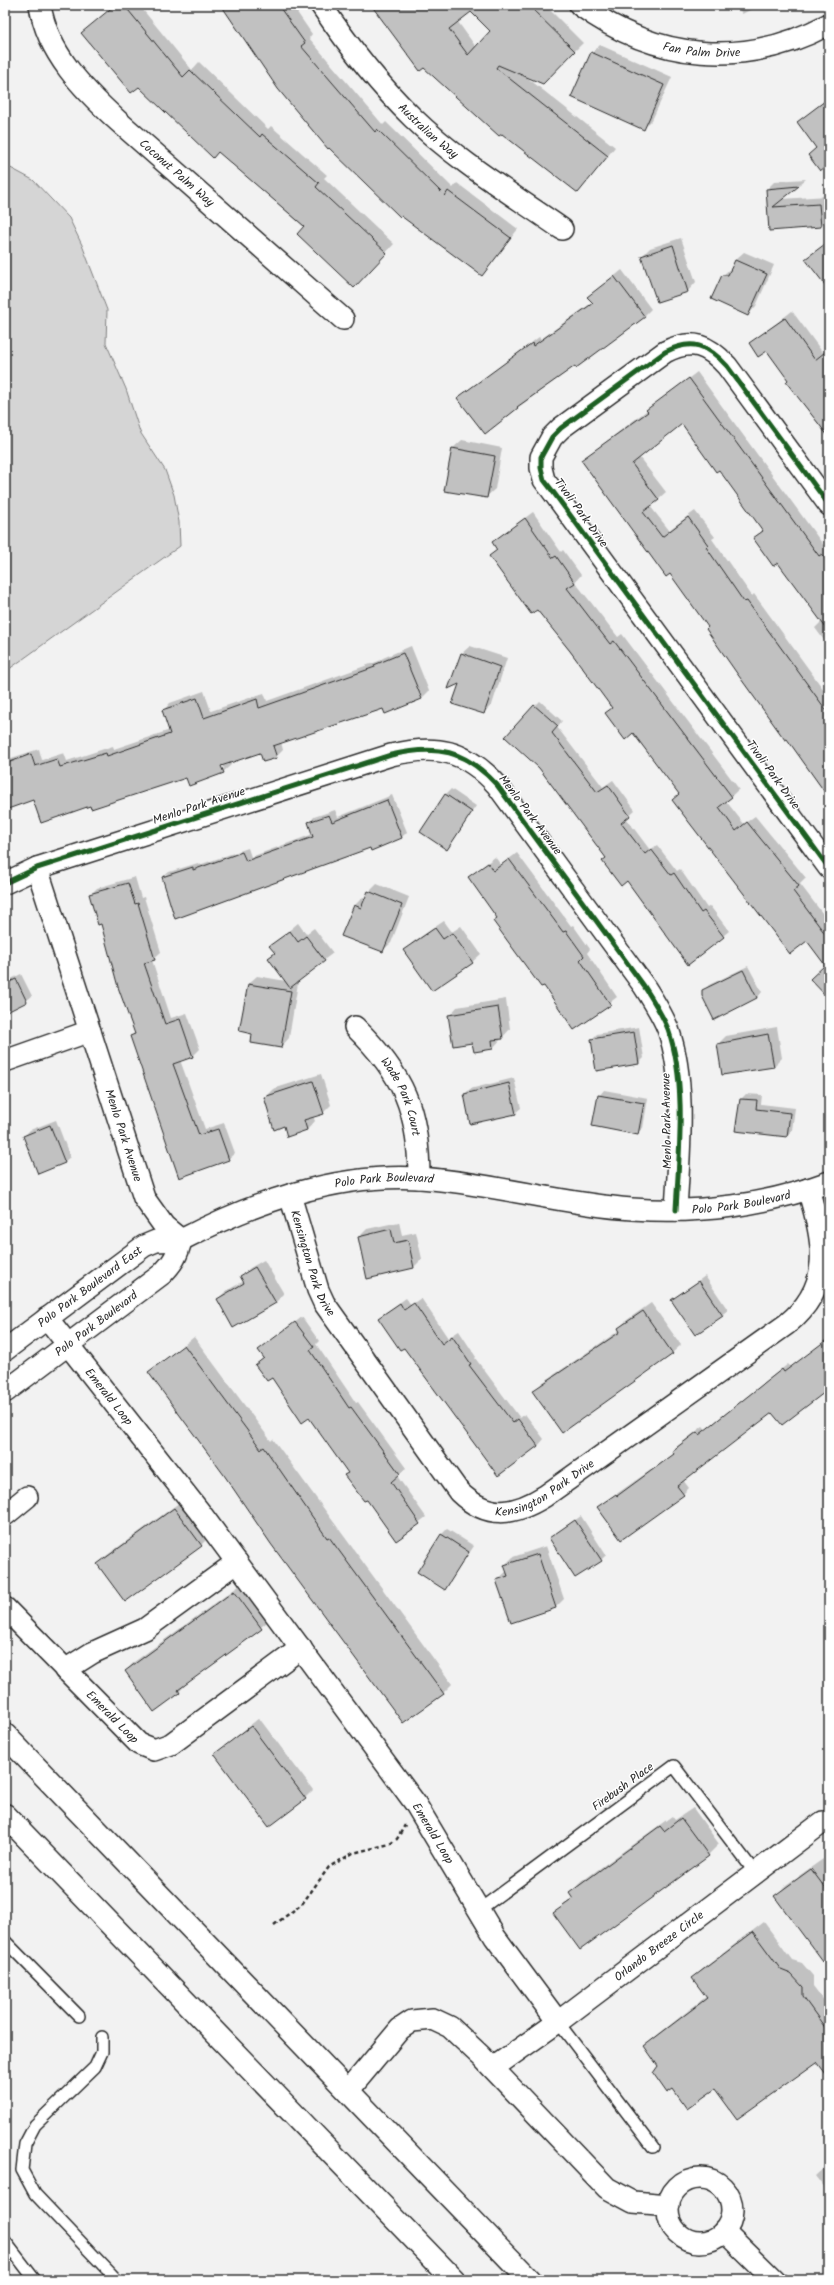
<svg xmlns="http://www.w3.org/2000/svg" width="834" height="2285" font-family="Kalam,sans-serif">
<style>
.green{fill:#d5d5d5;stroke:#808080}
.shadow{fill:#0003;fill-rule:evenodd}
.building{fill:#c1c1c1;stroke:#2b2b2b;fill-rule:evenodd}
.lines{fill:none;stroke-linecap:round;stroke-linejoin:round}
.service-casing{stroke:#2b2b2b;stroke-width:14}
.minor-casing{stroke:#2b2b2b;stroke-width:24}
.trunk-casing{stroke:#2b2b2b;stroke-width:25}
.path{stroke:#2b2b2b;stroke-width:2.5;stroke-dasharray:4 3;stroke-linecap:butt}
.service{stroke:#fff;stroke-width:11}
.minor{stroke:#fff;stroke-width:21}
.trunk{stroke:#fff;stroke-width:22}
.cycleway-casing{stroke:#fff;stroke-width:8}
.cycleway{stroke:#1b5e20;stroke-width:5}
.labels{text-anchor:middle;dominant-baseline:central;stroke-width:3;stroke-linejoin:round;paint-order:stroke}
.street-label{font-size:12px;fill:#2b2b2b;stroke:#fff}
</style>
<rect width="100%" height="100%" fill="#f2f2f2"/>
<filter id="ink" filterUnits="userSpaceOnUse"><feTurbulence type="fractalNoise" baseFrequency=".025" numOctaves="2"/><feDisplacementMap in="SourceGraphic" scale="8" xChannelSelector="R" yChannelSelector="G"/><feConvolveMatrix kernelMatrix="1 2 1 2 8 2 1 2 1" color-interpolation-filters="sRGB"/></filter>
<g filter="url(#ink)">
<path class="green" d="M5 165 33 180 69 218 82 245 107 310 106 343 126 389 140 432 165 470 174 495 179 522 180 546 5 672Z"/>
<path class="shadow" d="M115 5H139L192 70 199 62 268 129 271 126 327 175 324 178 394 244 362 278 83 33Z
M225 5H292L312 34 309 38 383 125 386 122 453 188 457 183 518 229 482 275Z
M377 5H545L583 43 542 83 525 76 615 147 578 192ZM471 11 491 31 476 47 458 22Z
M673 5H694L688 10Z
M737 5H760L742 14Z
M600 45 672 77 652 120 644 128 592 53Z
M829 97V162L809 155 817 147 798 122Z
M806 179 782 199 827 196 829 218 821 226 770 230 767 189 775 181Z
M681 238 696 282 688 291 657 301 642 256 650 248Z
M744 252 774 265 756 306 748 315 722 276 732 267 735 260Z
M622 270 651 309 644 316 517 408 458 398 539 337 541 339 593 302 589 297Z
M792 311 823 353 829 349V439L788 382 789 380 768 349 750 344Z
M697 372 827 550 829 548V647L815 628 822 621 778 562 754 538 763 529 719 468 682 423 639 457 666 492 650 506 669 530 695 511 715 537 712 539 752 596 754 594 829 697V797L670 572 582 460Z
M462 440 502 448 495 489 486 497 453 448Z
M533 512 561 552 563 550 581 575 575 582 618 637 622 634 739 789 726 801 744 824 755 816 806 878 800 884 829 922V998L826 965 808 940 680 794 537 609 490 556 498 549 493 542Z
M411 646 429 691 422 698 384 708 281 742 283 750 276 757 261 751 230 762 231 765 223 772 187 777 91 805 34 799 5 809V760L39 749 42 760 64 753 67 761 113 746 114 749 170 730 163 711 170 703 204 691 211 711 264 693 267 701 379 661 383 658ZM219 761H221L224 769H222Z
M470 646 507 658 492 705 483 713 460 683 461 654Z
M540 701 562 721 557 727 603 787 613 780 635 810 626 818 650 850 657 845 677 871 680 869 707 908 710 906 729 931 688 964 627 880 603 861 606 857 535 706Z
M451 789 476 806 447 848 445 795Z
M392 795 407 832 402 837 370 846 176 918 163 877 169 872 198 863 199 865 248 848 251 857 313 834 309 823 314 817 335 810 338 817Z
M517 853 571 926 573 925 590 949 587 953 617 997 575 1029 544 984 494 921 498 917 469 877 495 857 501 865Z
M135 877 141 898 144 897 161 952 152 960 171 1018 187 1013 200 1049 193 1056 180 1060 205 1129 224 1123 235 1153 228 1159 180 1176 131 1037 135 1032 102 922 90 895 97 888Z
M377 884 409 897 391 943 382 951 342 935 355 905 363 897 366 898 369 892Z
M444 921 452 932 461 926 481 954 472 962 432 990 405 950 413 942Z
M298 923 306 934 314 928 333 953 295 982 298 983 289 1038 281 1047 253 1033 248 984 257 976 286 981 269 958 275 952 271 946Z
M748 966 762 992 757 998 703 991 709 985Z
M21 974 32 996 26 1001 5 1012V982Z
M506 999 510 1029 493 1048 473 1041 449 1016 457 1007Z
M639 1027 644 1058 639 1063 597 1070 592 1039 597 1034Z
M777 1027 782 1058 774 1066 718 1044 726 1036Z
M321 1074 331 1105 323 1113 313 1116 315 1121 307 1130 285 1125 265 1097 273 1089Z
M514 1078 521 1108 515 1113 465 1094 470 1089Z
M604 1090 648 1098 643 1128 637 1133 599 1096Z
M746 1094 762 1095 761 1104 795 1108 792 1130 787 1136 737 1130 741 1099Z
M56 1120 70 1157 64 1162 24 1136 30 1130Z
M399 1222 402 1235 416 1232 422 1259 414 1267 359 1237 367 1229Z
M264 1260 284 1294 276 1302 233 1327 218 1299 226 1291 244 1281 242 1276 250 1268Z
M705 1276 728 1310 696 1334 672 1300Z
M406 1298 411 1305 421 1298 448 1338 459 1331 476 1357 475 1358 520 1418 525 1414 544 1439 538 1446 404 1346 379 1318Z
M651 1303 681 1345 672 1353 534 1392 542 1383 620 1330 619 1328 627 1320Z
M302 1317 319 1341 316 1344 356 1403 358 1402 406 1468 397 1476 426 1517 396 1540 367 1498 346 1475 349 1472 309 1417 272 1376 256 1365 264 1357 259 1350Z
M194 1337 271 1441 273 1439 452 1684 443 1693 150 1372Z
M829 1338V1396L827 1398 823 1393 772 1411 683 1480 689 1488 683 1494 598 1507 675 1453 673 1451 679 1445 703 1426 706 1429 788 1364 791 1367Z
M183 1500 209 1537 201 1545 125 1600 98 1564 106 1556Z
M581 1516 606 1555 601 1560 550 1538Z
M447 1529 474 1546 445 1589 441 1535Z
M546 1546 564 1599 556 1607 497 1580 507 1571 505 1565 513 1557Z
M243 1583 270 1620 187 1683 179 1692 126 1671 134 1662Z
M259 1718 313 1790 305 1798 215 1754Z
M693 1808 719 1844 708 1855 554 1913 573 1897 570 1893 581 1882 672 1816 675 1820Z
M823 1859 829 1868V1969L776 1896 786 1885Z
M764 1922 792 1960 802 1963 813 1976V1986L829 2007V2076L817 2060 716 2088 660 2066 645 2046 656 2036 707 1996 693 1978 704 1968Z
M829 2163V2194L815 2176Z"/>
<path class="building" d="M115 5H124L183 77 190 70 260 137 262 134 319 183 316 187 387 253 354 288 297 234 304 226 218 152 213 158 139 87 131 93 81 33Z
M221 5H278L305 43 301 46 375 132 377 129 445 196 448 191 511 238 482 276 401 216 400 217 329 148 328 149 278 89Z
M371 5H528L575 51 543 84 498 65 496 68 608 156 578 193 502 134 499 136 424 68 420 71ZM471 12 490 31 468 55 449 29Z
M591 52 664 85 644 130 571 97Z
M829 98V164L820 171 808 155 816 148 797 122Z
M799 186 773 207 819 204 821 227 769 231 766 189Z
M829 241V290L805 259Z
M673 245 688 292 657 302 641 256Z
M735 260 767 274 748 316 711 299 722 275H728Z
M614 276 645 317 576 368 575 366 517 407 518 408 485 434 457 398 532 343 533 346 593 303 587 297Z
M785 318 815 360 829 349V437L786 382 788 380 767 351 758 357 749 343Z
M689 378 819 556 822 554 829 564V632L778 563 773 566 753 538 763 531 719 470 716 472 682 424 632 464 659 500 643 512 662 537 688 517 708 545 706 547 744 602 747 601 829 714V798L787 739 785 740 736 672 706 629 708 627 670 574 666 577 581 460 648 412 646 410Z
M452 448 495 456 487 498 444 491Z
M525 518 553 558 556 556 575 583 567 588 610 644 614 641 732 797 719 807 736 831 747 822 799 886 793 891 829 939V999L810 979 825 965 807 941 790 954 672 800 679 794 633 733 625 740 605 713 612 708 570 651 537 610 531 614 489 556 497 550 492 542Z
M403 653 422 699 385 714 383 709 273 746 277 758 263 762 260 753 221 766 224 773 189 786 186 778 91 809 90 806 41 823 33 800 5 810V764L31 754 35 766 57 759 60 767 106 753 107 756 170 734 162 710 197 698 204 718 257 699 259 708 375 667 374 665Z
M461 653 500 667 484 714 452 704 459 684 448 689Z
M534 705 558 726 552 733 597 792 608 785 630 816 621 823 645 854 651 849 671 875 674 873 701 913 704 911 724 937 688 965 627 881 621 886 602 861 606 858 539 768 505 737Z
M445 794 472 812 447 850 420 832Z
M387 800 402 838 371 851 370 848 175 919 162 877 193 867V870L242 852 246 861 313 837 308 822 329 815 332 822Z
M509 859 563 932 566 931 584 956 580 960 611 1005 574 1030 544 986 541 987 493 921 497 918 468 877 488 863 493 871Z
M128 883 135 904 138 903 155 960 144 963 165 1024 180 1019 193 1057 173 1064 199 1135 218 1129 229 1160 179 1178 130 1036 135 1034 118 987 101 924 98 925 89 894Z
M368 891 402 905 383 952 341 936 354 905 361 908Z
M435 928 443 939 452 933 473 963 432 991 403 950Z
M290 931 298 942 306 936 325 961 290 988 268 958 275 953 269 946Z
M743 970 757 998 714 1020 702 996V990Z
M16 979 27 1002 5 1013V984Z
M248 984 291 991 281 1048 251 1043 252 1034 239 1031Z
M498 1007 503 1039 492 1040 493 1049 474 1052 472 1043 453 1046 448 1015Z
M634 1032 639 1064 596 1071 591 1039Z
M768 1034 774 1067 722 1075 717 1044Z
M313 1081 324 1114 304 1120 307 1130 287 1137 284 1126 274 1130 264 1097Z
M509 1083 516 1114 470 1124 464 1094Z
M598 1095 644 1103 638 1135 592 1126Z
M740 1099 757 1100 756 1109 790 1113 787 1137 735 1131Z
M50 1125 65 1163 38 1174 23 1136Z
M391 1229 394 1243 408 1240 414 1268 367 1279 358 1237Z
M255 1267 276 1303 233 1328 217 1299 244 1283 240 1276Z
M699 1281 723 1316 695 1335 671 1300Z
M400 1303 404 1310 414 1303 442 1344 452 1336 471 1364 469 1365 513 1423 518 1419 538 1446 498 1476 404 1348 400 1350 378 1318Z
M643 1311 673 1354 562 1433 532 1391 620 1332 618 1328Z
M295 1322 314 1347 310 1350 349 1408 351 1407 400 1474 391 1482 420 1524 396 1541 367 1500 364 1501 344 1475 348 1473 309 1418 302 1423 272 1378 267 1381 255 1365 264 1358 258 1350Z
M829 1338V1389L782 1425 772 1413 677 1486 684 1495 621 1540 597 1507 616 1494 617 1496 674 1454 672 1451 697 1432 699 1435 782 1369 784 1372Z
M184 1345 261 1449 264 1447 327 1538 329 1537 444 1694 403 1723 271 1544 224 1475 148 1372Z
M174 1508 202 1546 125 1602 97 1564Z
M575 1520 602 1561 575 1578 549 1538Z
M441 1534 469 1552 445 1590 417 1572Z
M538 1554 556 1608 511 1623 496 1580 508 1576 504 1565Z
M234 1591 262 1629 178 1690 180 1693 154 1712 125 1671Z
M251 1726 306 1799 269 1827 214 1754Z
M681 1818 709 1856 580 1950 553 1913 573 1899 569 1893 660 1826 664 1831Z
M811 1869 829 1893V1970L774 1896Z
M753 1932 781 1970 791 1974 803 1987V1997L829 2033V2078L817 2062 737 2119 715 2089 687 2109 673 2089 667 2093 653 2073 658 2066 644 2046 707 1998 692 1978Z"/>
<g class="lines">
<defs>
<path id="service" d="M479 1910 674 1766 756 1874
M5 1941 79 2016
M558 2022 653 2147
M102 2037V2052L95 2067 35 2125 25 2144 22 2170 35 2194 117 2280
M5 2241 35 2280"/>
<g id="minor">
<path id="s1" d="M40 5C47 53 84 90 118 121L343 319"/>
<path id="s2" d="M321 5C348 45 378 84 413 118 457 161 512 194 562 229"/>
<path id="s3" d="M580 5C656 61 745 69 829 24"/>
<path d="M829 505 727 366C708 345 692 338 665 352L561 428 552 437 541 457V468L544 480 551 489 829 868"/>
<path id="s4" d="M37 868 144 1198 164 1226 181 1240"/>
<path d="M5 883 37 868 391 755C437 744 465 750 497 785L644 986C653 1000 662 1014 668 1029 687 1083 679 1153 676 1210"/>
<path id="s5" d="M355 1027C404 1075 419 1111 419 1178"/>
<path d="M5 1061 90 1031"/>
<path id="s6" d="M290 1195 318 1290 324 1303 459 1492C487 1519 513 1516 545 1496L787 1324C834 1286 824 1242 808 1189"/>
<path id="s7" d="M181 1240C255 1202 336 1173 420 1178 492 1183 561 1204 632 1209 698 1214 767 1205 829 1182"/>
<path id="s8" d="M47 1318 199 1511 415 1803 495 1937 558 2022"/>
<path id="s9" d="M5 1350 144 1246 156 1241 181 1240"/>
<path id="s10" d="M5 1392 162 1274C172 1264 178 1255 181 1240"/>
<path d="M5 1515 27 1497"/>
<path id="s11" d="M5 1608 139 1744 154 1750 171 1744 301 1648"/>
<path d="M65 1670 92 1653 145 1629 237 1562"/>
<path id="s12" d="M493 2068 558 2022 823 1822"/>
<path d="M348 2091 400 2029 412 2021 433 2019 450 2027 481 2056 607 2188 633 2202 669 2205"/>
<circle cx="700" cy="2210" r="32"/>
<path d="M724 2231 774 2280"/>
</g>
<path id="trunk" d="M5 1735 530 2280
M5 1815 454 2280"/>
</defs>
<use href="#service" class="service-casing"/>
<use href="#minor" class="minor-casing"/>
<use href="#trunk" class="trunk-casing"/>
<path class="path" d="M274 1925 302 1904 329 1867 353 1853 390 1844 397 1839 405 1825"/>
<use href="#service" class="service"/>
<use href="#minor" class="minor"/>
<use href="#trunk" class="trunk"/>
<defs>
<path id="cycleway" d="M829 505 727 366C708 345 692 338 665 352L561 428 552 437 541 457V468L544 480 551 489 829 868
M5 883 37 868 391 755C437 744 465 750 497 785L644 986C653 1000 662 1014 668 1029 687 1083 679 1153 676 1210"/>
</defs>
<use href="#cycleway" class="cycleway-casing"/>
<use href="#cycleway" class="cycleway"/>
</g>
</g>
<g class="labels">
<g class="street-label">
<text stroke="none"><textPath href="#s3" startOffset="132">Fan Palm Drive</textPath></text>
<text stroke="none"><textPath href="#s2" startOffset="166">Australian Way</textPath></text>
<text stroke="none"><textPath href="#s1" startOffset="221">Coconut Palm Way</textPath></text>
<text transform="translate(581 513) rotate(54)">Tivoli Park Drive</text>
<text transform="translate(773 775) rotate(54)">Tivoli Park Drive</text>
<text transform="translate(199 806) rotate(-18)">Menlo Park Avenue</text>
<text transform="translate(530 815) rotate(53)">Menlo Park Avenue</text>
<text stroke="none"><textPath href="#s5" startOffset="85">Wade Park Court</textPath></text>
<text transform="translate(667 1121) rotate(-91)">Menlo Park Avenue</text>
<text stroke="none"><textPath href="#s4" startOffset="281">Menlo Park Avenue</textPath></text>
<text stroke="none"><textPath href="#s7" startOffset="214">Polo Park Boulevard</textPath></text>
<text stroke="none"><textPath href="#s7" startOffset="574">Polo Park Boulevard</textPath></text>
<text stroke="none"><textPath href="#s6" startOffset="72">Kensington Park Drive</textPath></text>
<text stroke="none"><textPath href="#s9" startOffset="106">Polo Park Boulevard East</textPath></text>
<text stroke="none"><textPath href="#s10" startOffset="114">Polo Park Boulevard</textPath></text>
<text stroke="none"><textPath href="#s8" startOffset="100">Emerald Loop</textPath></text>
<text stroke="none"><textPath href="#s6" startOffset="443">Kensington Park Drive</textPath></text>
<text stroke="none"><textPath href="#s11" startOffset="153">Emerald Loop</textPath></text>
<text transform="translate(623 1787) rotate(-36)">Firebush Place</text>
<text stroke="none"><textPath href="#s8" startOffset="644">Emerald Loop</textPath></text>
<text stroke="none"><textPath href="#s12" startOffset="206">Orlando Breeze Circle</textPath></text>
</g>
</g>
<rect width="834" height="2285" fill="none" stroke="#fff" stroke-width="20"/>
<rect x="10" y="10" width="814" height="2265" fill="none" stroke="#2b2b2b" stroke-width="1.5" filter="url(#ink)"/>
</svg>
